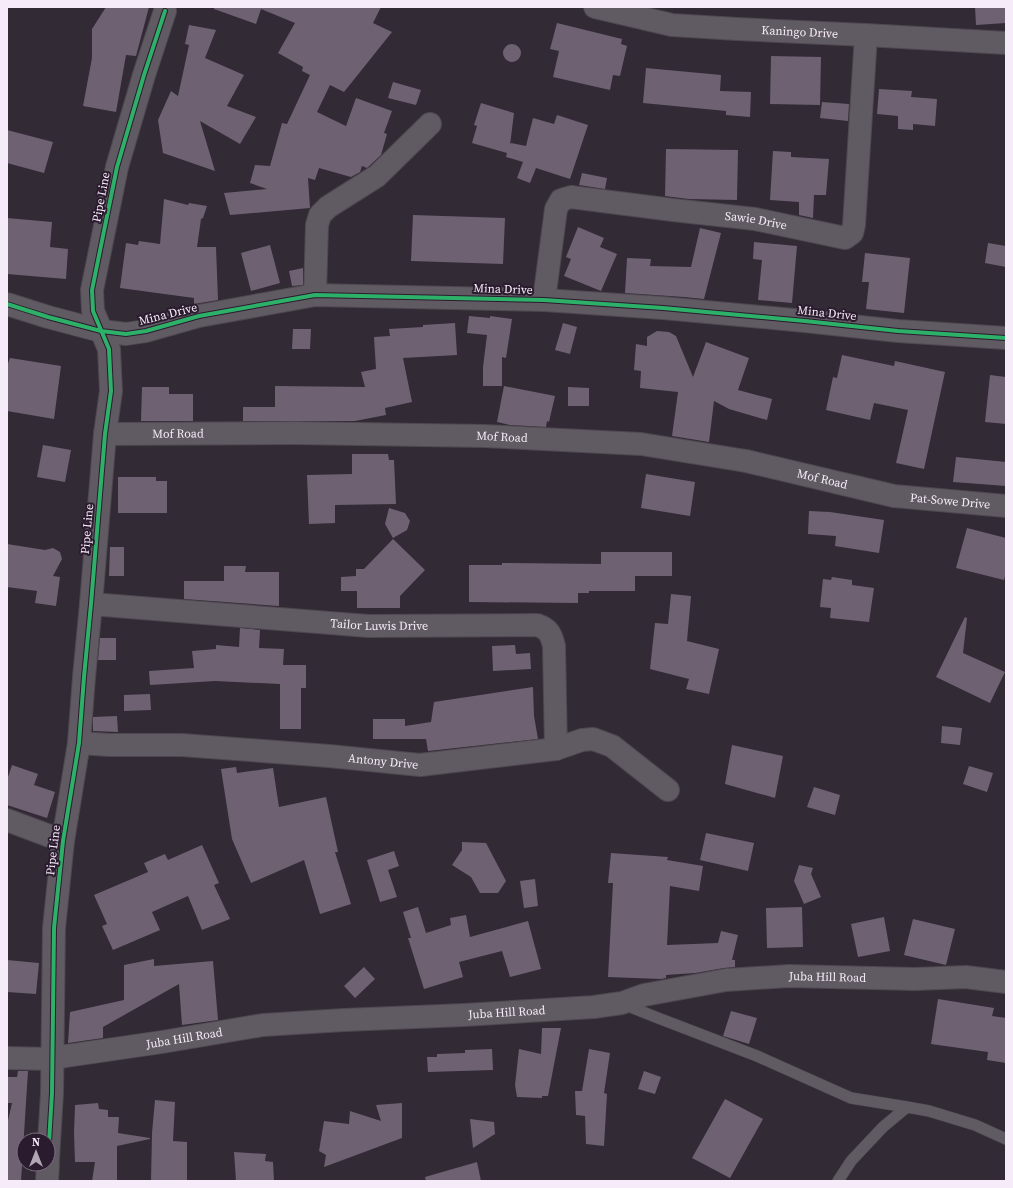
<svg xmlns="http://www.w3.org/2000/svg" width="1013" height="1188" font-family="'Source Serif 4',serif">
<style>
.building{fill:#6e6272}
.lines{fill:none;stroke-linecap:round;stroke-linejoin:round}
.lane-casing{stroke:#4e4750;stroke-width:12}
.street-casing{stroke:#4e4750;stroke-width:24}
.lane{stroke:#605a62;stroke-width:11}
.street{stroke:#605a62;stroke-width:22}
.cycleway-casing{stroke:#2b1b2e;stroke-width:6}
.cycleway{stroke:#2db169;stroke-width:4}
.labels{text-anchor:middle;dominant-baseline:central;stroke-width:4;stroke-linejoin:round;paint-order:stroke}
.street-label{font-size:12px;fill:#f6ebf8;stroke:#2b1b2e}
</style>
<rect width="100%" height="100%" fill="#322a35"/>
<path class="building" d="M106 7H149L136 56 126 55 116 112 83 106 92 58V29Z
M214 7H381L373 23 392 32 344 92 330 85 317 112 346 126 356 98 392 111 384 133 387 134 381 155 367 168 362 166 360 172 351 177 319 168 315 180 308 178 310 208 230 215 224 193 267 189 250 183 255 165 270 166 282 123 287 124 310 75 302 71 303 67 278 53 295 23 261 9 256 24 214 9Z
M975 7H1006V23L976 25Z
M557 23 622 39 621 44 627 46 620 76 613 75 610 90 553 77 559 51 550 49Z
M189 25 216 30 205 58 244 75 227 106 256 117 240 144 200 121 215 171 163 153 158 120 171 91 178 96 189 45 185 44Z
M503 53a9 9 0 1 1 18 0a9 9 0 1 1-18 0Z
M771 56 821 57 820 105 770 104Z
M646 68 721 75 720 91 751 92 750 117 726 115V111L643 103Z
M393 82 421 90 416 105 388 98Z
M879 89 912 91 911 97 937 99 935 126 913 124V130L898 129V116L877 114Z
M822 102 849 104 848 121 820 118Z
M481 103 514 113 510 145 511 143 526 146 533 118 554 124 557 115 588 125 570 179 536 168 530 183 517 178 523 162 506 157 507 153 472 143 477 126 474 125Z
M7 130 53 142 44 173 7 163Z
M666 149 738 150 737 200 689 199 665 196Z
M773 151 791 152V157L829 159 826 195H814L813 218 799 215V202L770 200Z
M582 173 607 178 605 189 579 185Z
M164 199 188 205 189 203 207 206 203 218 201 219 197 247H216L218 300 194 304V298L120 288 126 243 138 245 139 241 160 244Z
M413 215 505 218 503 264 411 261Z
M7 218 52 222 50 247 68 249 66 279 7 274Z
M578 227 604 238 600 247 617 254 601 291 564 276 571 259 566 257Z
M700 228 721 233 704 299 684 297 625 293 627 258 651 259 650 266 691 267Z
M754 242 797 246 792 303 758 300 762 260 753 259Z
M988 243 1006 246V267L985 263Z
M270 245 280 283 251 291 241 253Z
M865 253 910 258 904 313 866 309 869 282H862Z
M303 268V285L292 286 289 271Z
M469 316 490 318V316L512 319 506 358 502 357V386H483V367L487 335 467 333Z
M455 323 457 355 403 358 412 402 385 408 386 415 355 421H243V407H275V386L365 387 361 372 376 369 374 337 390 336 389 329 423 327V325Z
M563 323 577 327 570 354 555 350Z
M293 329H311L310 349H292Z
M657 331 669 332 676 336 693 377 706 342 749 358 738 390 772 399 767 420 729 409 714 401 709 442 672 436 678 392 640 388 641 371 634 370 636 344 647 346V337Z
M842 355 894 366 895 361 945 372 924 469 896 463 908 410 874 403 870 420 826 410 833 377 837 378Z
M10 358 61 366 54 419 7 411V366Z
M990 375 1006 377V424L985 422Z
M504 386 555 396 549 422 547 421 546 427 510 425 497 422Z
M142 387H169V394H193V421H141Z
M568 387 589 388V406H568Z
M43 445 71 450 65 482 37 477Z
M352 454H388L389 460H394L396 504 335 505V523L309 524 307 475 352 474Z
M956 457 1006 462V486L953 482Z
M646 474 695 482 690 516 641 508Z
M118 477H156V481H167V513H118Z
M389 508 405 513 410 521 407 530 393 538 385 524Z
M809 511 830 512 884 520 879 553 835 546 836 536 808 534Z
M967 528 1006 538V572L1004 580 956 568Z
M393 539 425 570 400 596V608H357V591H341V577L356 576V569H364Z
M7 544 45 550 53 548 60 552 62 559 53 576 60 577 56 606 35 603 37 591 7 587Z
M110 547H124V576H109Z
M601 552H672V576H635V591H589V593H578V603L469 602V565H502V563L601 564Z
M224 566H246L245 572H279V606L184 599V581H224Z
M832 577 852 580V585L874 588 869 622 830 618 831 608 820 607 823 579 831 580Z
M671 594 691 596 687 641 719 649 709 694 686 689 689 679 650 669 655 623 668 624Z
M965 617 967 618 963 653 1005 672 990 703 936 677Z
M240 628 260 630 259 648 284 649 283 665H306V688H301V729H280V684L215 681 150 685 149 671 194 668 192 651 216 649V645L239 647Z
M100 638H116V660H98Z
M515 645 516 654 530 653 531 669 493 671 492 646Z
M533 687 534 716 538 739 428 751 426 739H373V719H405V726L431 722 434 702Z
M150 694 151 710 124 711V695Z
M117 716 118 732 93 731V717Z
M942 726 962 728 960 745 941 743Z
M732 745 783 756 775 798 725 784Z
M12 765 38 774 34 785 55 792 47 818 7 805V780Z
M969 766 993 773 987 792 963 784Z
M236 767 237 773 273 768 279 807 326 797 338 852H335L351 904 320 914 304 860 251 883 232 839 221 769Z
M814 787 840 795 835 815 807 807Z
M706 833 754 843 748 871 700 860Z
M462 842 486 843 506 881 498 893H480L471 877 452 865 462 850Z
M202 845 219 883 214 885 230 919 202 930 188 896 152 912 160 930 113 950 102 926 107 924 94 895 148 872 144 863 165 854 168 860Z
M394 851 399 866 388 870 397 897 380 902 367 860Z
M611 853 668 857 667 860 703 866 699 891 670 886 667 945 718 943 721 931 738 935 732 960H735V967L724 968 695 973 666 975V978L661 979 608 977 613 883H608Z
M799 865 813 868 811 874 821 897 804 904 794 881Z
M535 879 538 906 524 908 520 881Z
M418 907 426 933 451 925 450 918 466 915 470 937 528 921 541 969 510 977 502 951 459 962 463 977 424 989 408 938H411L403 912Z
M802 907 803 947 767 948 766 908Z
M884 917 890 951 858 957 851 924Z
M913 919 955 929 946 965 904 955Z
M154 959V966L213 961 218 1020 182 1025 179 984 103 1027V1038L68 1043 70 1012 124 1000V965Z
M7 960 39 963 36 994 7 992Z
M364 967 375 979 355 998 344 986Z
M938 999 994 1008 992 1016 1006 1018V1063L987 1060 988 1052 931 1044Z
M731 1011 757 1018 749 1044 723 1036Z
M542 1028H561L548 1096H542V1098L517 1097 515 1085 519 1049 541 1054Z
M492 1049 493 1070 428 1072 427 1057H437V1054L465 1053V1050Z
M589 1049 610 1053 604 1093 607 1094 604 1146 586 1144 585 1116 576 1115 575 1091H582Z
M18 1071H28L21 1181H7V1125L12 1103H7V1077H17Z
M644 1071 661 1077 655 1094 638 1089Z
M725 1099 763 1119 730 1178 692 1158Z
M155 1100 175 1102 173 1141 187 1142V1181H151L152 1133Z
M98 1103 99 1109 108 1110V1117H119L118 1133 150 1138V1139L117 1146V1181H92L95 1162H75L74 1133 75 1105Z
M402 1103V1138L324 1167 326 1155 319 1151 324 1121 349 1124 350 1111 381 1121 376 1105Z
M470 1119 494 1122 495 1134 473 1148Z
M234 1152 266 1154 265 1161 273 1162 274 1181H236Z
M477 1162 481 1181H426L425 1177Z"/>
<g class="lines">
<defs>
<path id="lane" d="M623 1004 658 1018 757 1056 851 1098 907 1107 929 1111 975 1125 1006 1139
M838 1181 851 1161 883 1127 907 1107"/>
<g id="street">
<path id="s1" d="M595 7 672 25 737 29 866 35 1006 43"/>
<path d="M315 295 317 225 320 215 328 207 377 176 430 124"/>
<path id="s2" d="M544 300 556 209 561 200 571 197 673 210 755 219 845 238 852 233 854 225 866 35"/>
<path d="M7 304 48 317 101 331 126 334 146 331 199 316 315 295 544 300 663 308 805 321 898 331 1006 338"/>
<path id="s3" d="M105 434 296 433 484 436 641 444 746 461 894 496 1006 506"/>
<path id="s4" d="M91 604 368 626 537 625C549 629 551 634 554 646L556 749"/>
<path id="s5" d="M79 743 110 745H182L329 756 420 765 556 749 582 740 593 739 612 746 668 790"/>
<path d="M7 820 63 841"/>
<path id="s6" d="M7 1058 52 1059 66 1056 162 1042 263 1025 344 1020 464 1015 594 1007 622 1003 644 995 726 980 789 976 915 979 966 977 1006 982"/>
<path d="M48 1159 52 1093 54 928 63 841 79 743 84 677 91 604 105 434 111 391 109 349 93 311 92 290 117 167 144 75 165 11"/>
<path d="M47 1181 48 1164"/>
</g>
</defs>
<use href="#lane" class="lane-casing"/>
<use href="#street" class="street-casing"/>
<use href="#lane" class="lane"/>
<use href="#street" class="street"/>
<defs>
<path id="cycleway" d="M7 304 48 317 101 331 126 334 146 331 199 316 315 295 544 300 663 308 805 321 898 331 1006 338
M48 1159 52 1093 54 928 63 841 79 743 84 677 91 604 105 434 111 391 109 349 93 311 92 290 117 167 144 75 165 11"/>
</defs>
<use href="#cycleway" class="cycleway-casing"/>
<use href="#cycleway" class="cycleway"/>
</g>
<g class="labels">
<g class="street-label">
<text stroke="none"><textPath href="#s1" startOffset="207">Kaningo Drive</textPath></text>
<text transform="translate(101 197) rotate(-79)">Pipe Line</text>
<text stroke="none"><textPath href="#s2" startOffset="299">Sawie Drive</textPath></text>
<text transform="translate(503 289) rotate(2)">Mina Drive</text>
<text transform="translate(827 313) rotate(6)">Mina Drive</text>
<text transform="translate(168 314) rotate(-14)">Mina Drive</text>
<text stroke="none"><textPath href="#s3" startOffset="73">Mof Road</textPath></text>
<text stroke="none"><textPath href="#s3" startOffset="397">Mof Road</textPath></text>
<text stroke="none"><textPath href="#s3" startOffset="721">Mof Road</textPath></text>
<text stroke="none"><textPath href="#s3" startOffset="851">Pat-Sowe Drive</textPath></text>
<text transform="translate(87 529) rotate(-85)">Pipe Line</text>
<text stroke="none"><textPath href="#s4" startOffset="289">Tailor Luwis Drive</textPath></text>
<text stroke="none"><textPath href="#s5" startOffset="305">Antony Drive</textPath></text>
<text transform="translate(53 850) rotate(-83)">Pipe Line</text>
<text stroke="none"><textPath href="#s6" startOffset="827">Juba Hill Road</textPath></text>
<text stroke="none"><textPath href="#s6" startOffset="503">Juba Hill Road</textPath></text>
<text stroke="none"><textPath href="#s6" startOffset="179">Juba Hill Road</textPath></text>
</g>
</g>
<rect width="1013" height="1188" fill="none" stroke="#f6ebf8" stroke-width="16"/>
<g transform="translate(36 1152)"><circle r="19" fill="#2b1b2e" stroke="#7c6e7f"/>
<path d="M0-3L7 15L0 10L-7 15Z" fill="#b1a7b4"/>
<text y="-6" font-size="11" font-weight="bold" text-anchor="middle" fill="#f6ebf8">N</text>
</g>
</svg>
